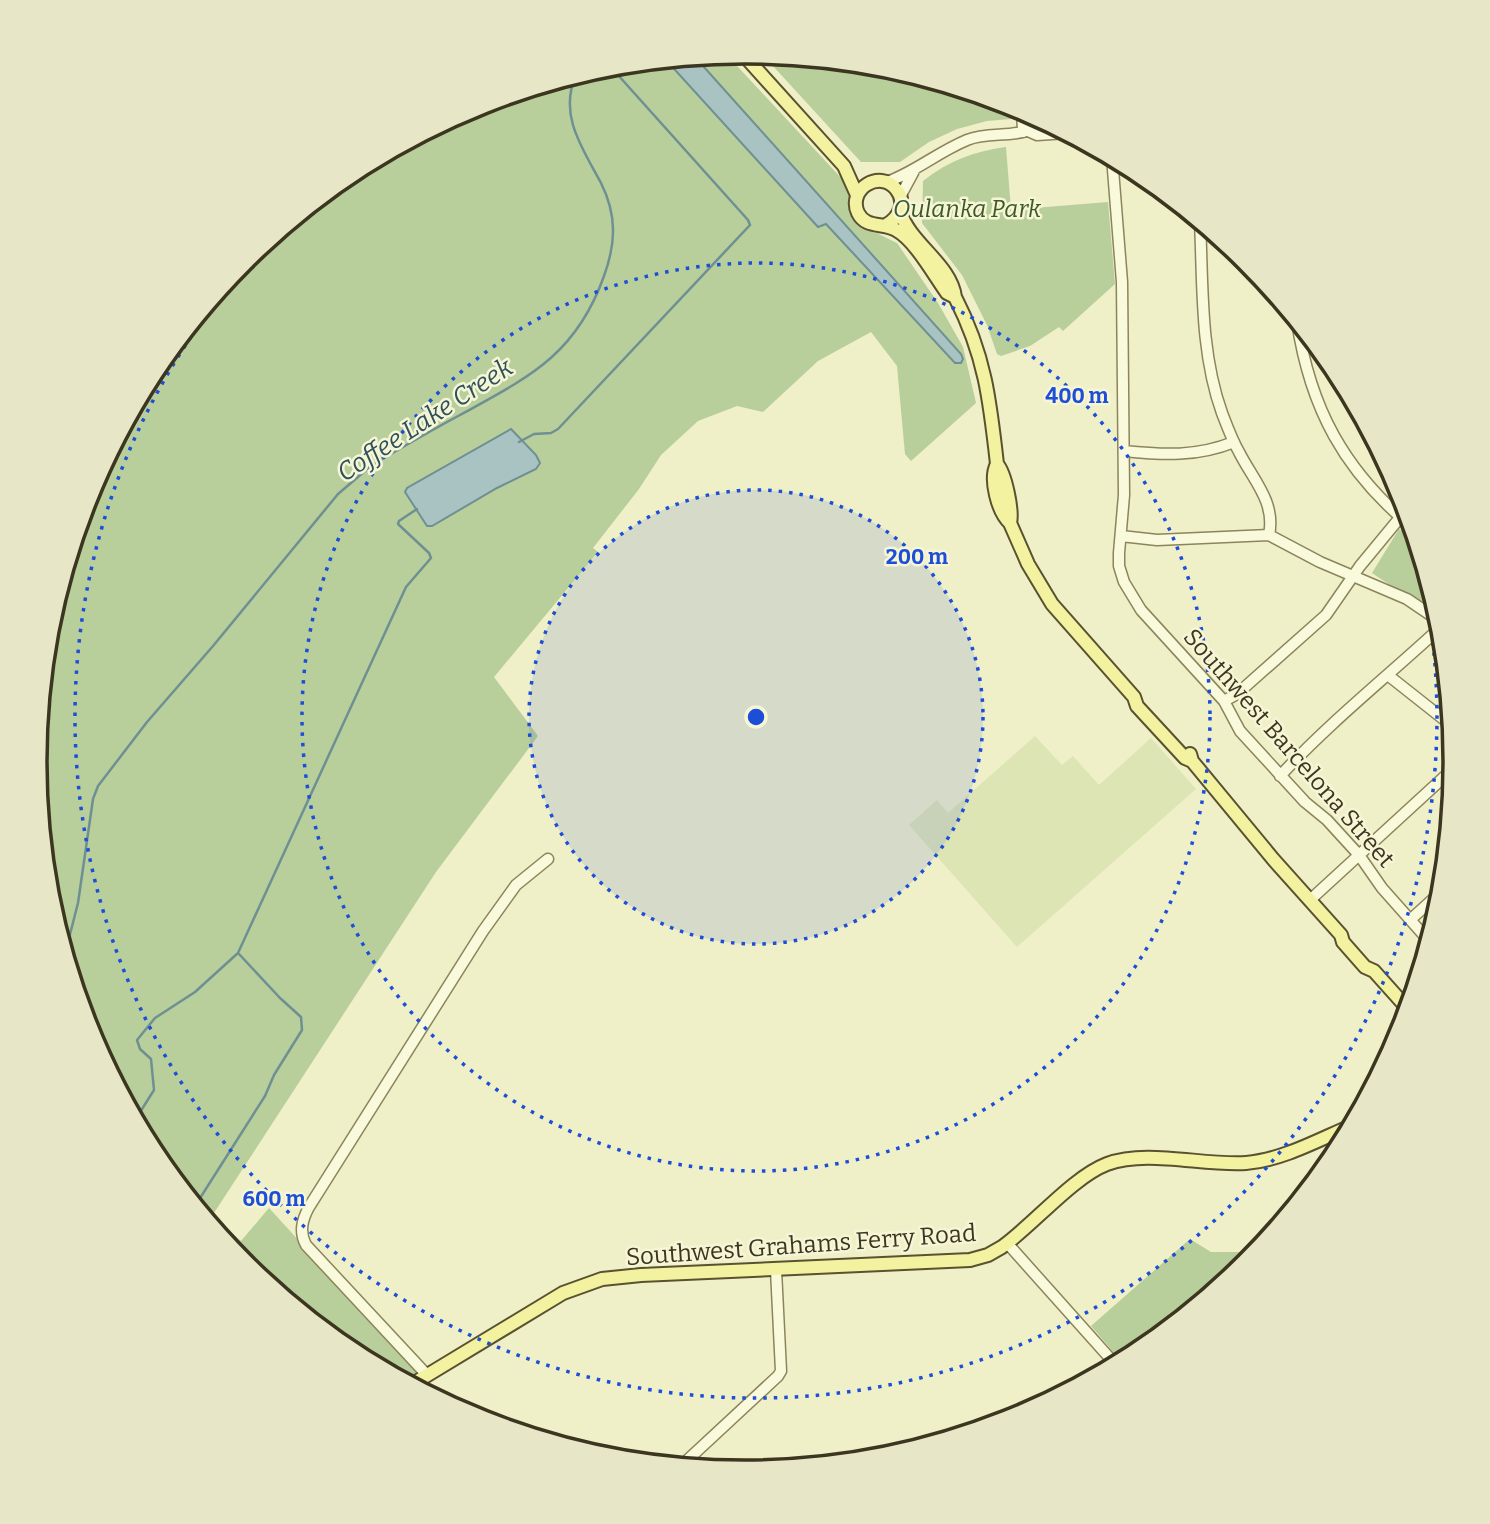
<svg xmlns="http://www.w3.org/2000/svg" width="1490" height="1524" font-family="Bitter,serif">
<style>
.farmland{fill:#dee5b5}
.green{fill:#b8ce9b}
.water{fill:#a9c3c3;stroke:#6f9092;stroke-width:2}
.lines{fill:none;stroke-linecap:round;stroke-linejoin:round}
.stream{stroke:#6f9092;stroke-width:2.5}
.minor-casing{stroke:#8c845c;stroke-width:13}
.major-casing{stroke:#5a5130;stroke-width:16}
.minor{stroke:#f9fadb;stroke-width:10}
.major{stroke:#f2f2a0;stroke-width:12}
.ring{fill:none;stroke:#1d4ed8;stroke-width:3.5;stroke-dasharray:3.5 7}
.labels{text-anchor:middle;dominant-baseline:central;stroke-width:5;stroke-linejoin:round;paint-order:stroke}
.park-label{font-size:24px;font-style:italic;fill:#3c5926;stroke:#f6f6d7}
.street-label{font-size:24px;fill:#3c3620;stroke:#f6f6d7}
.water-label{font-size:26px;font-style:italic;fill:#2f515c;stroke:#f6f6d7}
.rim{fill:none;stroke:#3c3620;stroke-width:3.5}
.centre{fill:#1d4ed8;stroke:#f6f6d7;stroke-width:3.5}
.ring-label{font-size:21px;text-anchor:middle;font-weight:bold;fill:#1d4ed8;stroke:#f6f6d7;stroke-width:5;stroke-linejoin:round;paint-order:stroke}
</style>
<rect width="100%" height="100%" fill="#efefc8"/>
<path class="farmland" d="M1035 736 1062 765 1073 756 1099 785 1151 738 1196 789 1017 947 909 825 937 800 948 813Z"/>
<path class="green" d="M726 54 844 181 851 191 850 204 853 215 860 225 897 243 938 303 963 347 976 403 911 461 905 454 897 366 871 332 818 361 763 412 737 406 698 421 661 455 639 489 593 548 598 552 494 677 538 736 436 872 212 1216 241 1241 269 1208 419 1372 404 1381 350 1352 243 1264 154 1156 89 1033 49 900 35 762 49 623 89 490 155 367 243 260 351 171 474 106 607 66Z
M762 54 884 66 1014 105V115L1011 119 987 121 957 129 929 142 900 162H861Z
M1006 147 1011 210 1108 202 1115 284 1063 331 1059 327 1030 346 1001 356 997 354 987 325 962 275 922 223 923 181C948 161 975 151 1006 147Z
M1399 529 1416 540 1440 618 1372 573Z
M1280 1216 1284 1219 1247 1264 1225 1282 1216 1279 1211 1286 1213 1292 1139 1353 1122 1362 1091 1326 1190 1239 1211 1252H1242Z"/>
<path class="water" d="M695 57 961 354 963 359 961 363H955L826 224 818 227 666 60Z
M511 429 536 455 540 463 536 469 497 488 432 526H427L405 492 407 488Z"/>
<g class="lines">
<path class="stream" d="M519 442 534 434 551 433 558 429 750 225 748 220 609 65
M65 954 78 903 93 799 98 786 147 722 213 646 338 494 372 465C401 448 430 431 460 415 529 377 576 355 604 276 616 243 617 215 601 183 583 149 558 115 576 75
M145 1139 146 1134 137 1117 154 1090 151 1059 140 1049 137 1040 155 1018 195 992 238 953 406 587 431 558 429 553 398 524 399 521 417 509
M195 1206 265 1096 274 1075 302 1030 301 1017 280 998 239 954"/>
<defs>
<path id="minor" d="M1022 109 1023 132
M1028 131 1037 135 1067 133
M1112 157 1122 282 1124 495 1119 553V566L1124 582 1141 610 1224 701 1240 731 1305 802 1327 820 1359 855 1382 888 1429 941
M887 182C915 172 938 152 967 140 986 132 1007 137 1026 131 1030 131 1032 128 1035 126 1040 124 1047 125 1051 125
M900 197 914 171
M1200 222C1203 285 1200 352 1222 413 1227 426 1232 440 1239 452 1253 480 1276 502 1269 535
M1297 321C1310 408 1344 471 1413 528
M1124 451C1163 455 1197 457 1234 442
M1121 536 1157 540 1269 535 1320 562 1407 599 1441 622
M1389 676 1451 725
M1224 701 1237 694 1326 615 1360 566 1407 509
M1280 776C1330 722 1388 676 1442 626
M1310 900 1455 767
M1410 920 1442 891
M1007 1243 1116 1365
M427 1375 306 1245C299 1232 302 1220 309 1207L483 931 516 885 548 859
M681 1466 778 1376 781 1371 776 1270"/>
<path id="major" d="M741 52 844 166 857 195
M900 211C909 243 951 264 955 297 985 355 990 401 997 464 989 479 998 512 1010 523L1028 564 1052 604 1134 697 1137 706 1185 758 1192 761
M886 225C899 218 907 202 896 189 880 169 847 189 858 213 866 229 883 222 896 230 915 240 934 275 947 293L955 297
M997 464C1005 473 1013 510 1010 523
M1190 754 1192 761 1273 859 1341 935 1343 942 1365 967 1374 971 1408 1009
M411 1385 563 1293 602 1279 641 1275 970 1260 988 1255 1002 1247C1034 1224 1073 1177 1107 1164 1147 1149 1203 1166 1246 1163 1282 1160 1318 1140 1351 1126"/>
</defs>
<use href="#minor" class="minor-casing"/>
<use href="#major" class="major-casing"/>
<use href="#minor" class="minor"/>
<use href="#major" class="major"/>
</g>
<circle cx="756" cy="717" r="227" fill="#1d4ed8" fill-opacity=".12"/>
<g class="ring">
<circle cx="756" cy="717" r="227"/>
<circle cx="756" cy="717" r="454"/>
<path d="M1394 479A681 681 0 1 1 279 231"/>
</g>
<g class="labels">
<g class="park-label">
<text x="967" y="209">Oulanka Park</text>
</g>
<g class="street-label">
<text transform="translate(1289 748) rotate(49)">Southwest Barcelona Street</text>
<text transform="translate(801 1245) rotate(-4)">Southwest Grahams Ferry Road</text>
</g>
<g class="water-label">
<text transform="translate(425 420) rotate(-33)">Coffee Lake Creek</text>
</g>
</g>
<path d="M0 0H1490V1524H0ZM47 762a698 698 0 1 1 1396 0a698 698 0 1 1-1396 0Z" fill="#e7e7c8" fill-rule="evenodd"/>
<path class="rim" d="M47 762a698 698 0 1 1 1396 0a698 698 0 1 1-1396 0Z"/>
<circle cx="756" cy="717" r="10" class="centre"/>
<g class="ring-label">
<text x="1077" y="403">400 m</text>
<text x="917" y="564">200 m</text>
<text x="274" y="1206">600 m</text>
</g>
</svg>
